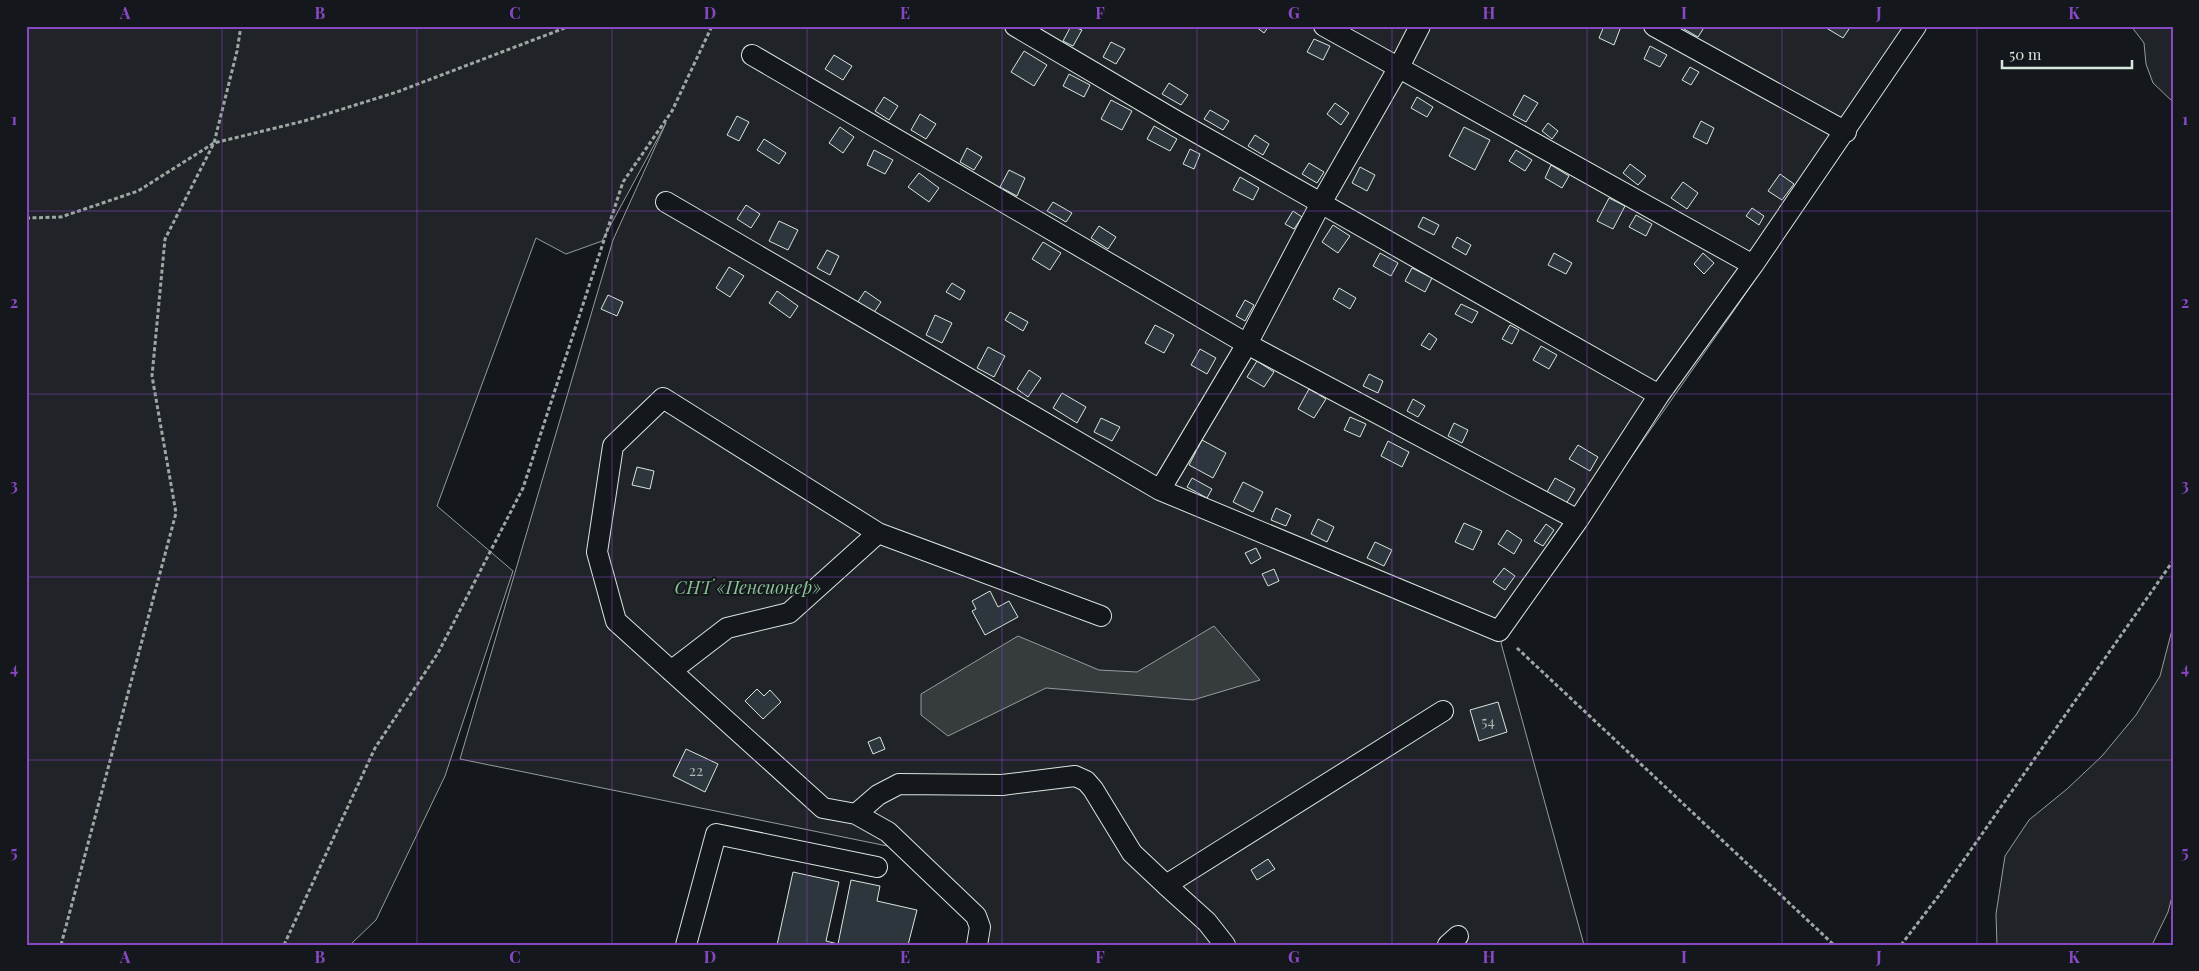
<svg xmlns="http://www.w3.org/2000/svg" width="2199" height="971" font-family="'Playfair Display',serif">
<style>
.green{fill:#202428;stroke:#939e99}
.water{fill:#363b3e;stroke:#939e99}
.building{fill:#2c363c;stroke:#d8e6dc}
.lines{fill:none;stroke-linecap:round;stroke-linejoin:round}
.minor-casing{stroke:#d8e6dc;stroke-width:22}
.path{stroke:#9da8a2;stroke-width:3;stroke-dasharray:4 2.5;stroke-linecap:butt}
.minor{stroke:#14181c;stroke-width:20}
.grid{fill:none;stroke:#8948c3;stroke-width:1;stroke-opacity:0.55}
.labels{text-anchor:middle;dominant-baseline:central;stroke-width:4;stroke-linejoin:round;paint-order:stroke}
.number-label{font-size:15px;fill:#adbab4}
.park-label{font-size:18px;font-style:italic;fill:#8ac095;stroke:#14181c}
.neatline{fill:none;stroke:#8948c3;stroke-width:2}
.grid-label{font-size:16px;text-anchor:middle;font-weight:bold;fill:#8948c3}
</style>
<rect width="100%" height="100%" fill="#14181c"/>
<path class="green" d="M26 26H1928L1733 312 1501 643 1584 945H969L974 924 902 849 460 759 613 240 666 123 602 241 566 254 536 238 437 506 513 571 445 776 376 920 350 945H26Z
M2131 26H2173V102L2153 83 2146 64 2144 43Z
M2173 626V893L2168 912 2152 945H1997L1996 914 2005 856 2029 820 2067 789 2102 756 2136 715 2160 676Z"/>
<path class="water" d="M1214 626 1260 680 1193 700 1046 688 948 736 921 715V694L1018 636 1099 670 1137 672Z"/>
<path class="building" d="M1071 26 1082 30 1073 46 1063 41Z
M1255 26H1269L1264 33Z
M1604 26H1612L1620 29 1614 45 1599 38Z
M1685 26H1705L1698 37 1684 29Z
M1823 26H1851L1843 38Z
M1314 39 1330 46 1323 60 1307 52Z
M1111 42 1125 49 1116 64 1103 57Z
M1650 46 1667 55 1660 67 1644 59Z
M1024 51 1047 65 1034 86 1011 72Z
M834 55 852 66 843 80 825 69Z
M1690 67 1699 72 1691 85 1682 80Z
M1069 74 1090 85 1084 97 1063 86Z
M1169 83 1188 95 1181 105 1162 94Z
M1524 95 1538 103 1526 122 1513 115Z
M884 97 898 106 889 120 875 111Z
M1417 97 1433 107 1427 117 1411 108Z
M1111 100 1132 111 1122 130 1101 119Z
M1335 103 1349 113 1341 125 1327 114Z
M1210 110 1229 121 1223 130 1204 119Z
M920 114 936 124 926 139 911 130Z
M737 116 749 122 739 141 727 135Z
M1701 121 1714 128 1707 144 1693 137Z
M1548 123 1558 131 1552 139 1542 131Z
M1154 126 1177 139 1170 151 1147 139Z
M840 127 854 137 843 153 829 143Z
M1464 127 1490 140 1475 170 1449 156Z
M1255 135 1269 144 1263 155 1248 146Z
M764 139 786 153 779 164 757 150Z
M967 148 982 157 974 170 960 162Z
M1190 149 1200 154 1194 169 1183 164Z
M874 150 893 160 885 174 867 165Z
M1516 150 1532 160 1525 171 1509 161Z
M1309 163 1324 172 1317 183 1302 174Z
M1630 164 1646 176 1638 185 1623 173Z
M1551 165 1569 176 1562 188 1545 178Z
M1360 167 1375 175 1367 191 1352 183Z
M1009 170 1025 178 1017 196 1000 187Z
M919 173 939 188 929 202 908 187Z
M1780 174 1794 184 1782 200 1768 191Z
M1240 177 1259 188 1253 200 1233 190Z
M1683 182 1698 193 1687 209 1671 198Z
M1609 198 1625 206 1613 229 1597 221Z
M1053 202 1072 213 1066 222 1047 211Z
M746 205 760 214 751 228 737 219Z
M1752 208 1764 216 1759 225 1746 216Z
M1293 211 1302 217 1294 229 1285 224Z
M1636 215 1652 224 1646 236 1629 227Z
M1423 217 1439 225 1434 235 1418 227Z
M779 221 798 230 788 250 769 241Z
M1333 225 1350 236 1338 253 1322 242Z
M1099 226 1116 237 1108 249 1091 238Z
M1457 237 1471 245 1466 255 1452 247Z
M1043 242 1061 253 1050 270 1032 259Z
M827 250 839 256 830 275 817 268Z
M1380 253 1398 263 1391 276 1373 266Z
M1554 253 1572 263 1566 274 1548 265Z
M1703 253 1714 263 1704 274 1694 264Z
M729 267 744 276 730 297 716 288Z
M1412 268 1432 278 1425 292 1405 281Z
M952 283 965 291 960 300 946 292Z
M1339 288 1356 298 1350 309 1333 299Z
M777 291 798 306 790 318 769 303Z
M865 291 881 302 873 314 857 303Z
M608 295 623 302 617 316 601 309Z
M1245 300 1254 305 1245 321 1236 316Z
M1461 304 1478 312 1472 323 1455 314Z
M1010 312 1028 322 1023 331 1005 320Z
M935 315 952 323 942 343 926 335Z
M1155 325 1174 335 1164 353 1145 343Z
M1510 325 1519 330 1512 344 1502 339Z
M1429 333 1437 339 1430 350 1421 345Z
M1541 346 1557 355 1549 369 1533 360Z
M988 347 1005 356 994 377 977 368Z
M1200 349 1216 358 1207 374 1191 365Z
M1257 361 1274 372 1264 387 1247 377Z
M1029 370 1041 378 1028 397 1017 389Z
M1369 374 1383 381 1378 393 1363 386Z
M1309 389 1326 399 1314 418 1298 409Z
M1062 393 1086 407 1077 423 1053 408Z
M1413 399 1425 406 1418 417 1407 411Z
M1350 417 1366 424 1360 437 1344 430Z
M1101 418 1120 427 1112 441 1094 432Z
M1454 423 1468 430 1462 443 1448 436Z
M1202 440 1226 453 1213 478 1189 465Z
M1388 441 1409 452 1402 467 1381 456Z
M1578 445 1598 457 1590 471 1569 459Z
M637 467 654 471 650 489 632 485Z
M1192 478 1212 489 1207 498 1187 487Z
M1555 478 1575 489 1566 504 1547 492Z
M1243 482 1263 492 1253 512 1233 502Z
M1276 508 1291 515 1286 526 1271 520Z
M1318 519 1334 527 1327 542 1311 534Z
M1464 523 1482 531 1473 550 1455 542Z
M1546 524 1554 530 1543 546 1534 541Z
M1507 530 1522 540 1514 554 1498 544Z
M1375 542 1392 550 1384 566 1367 558Z
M1256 548 1261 558 1251 564 1245 553Z
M1504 568 1515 576 1505 590 1493 582Z
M1274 569 1279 581 1268 586 1262 574Z
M990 591 998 607 1009 601 1018 617 985 635 972 611 976 609 972 601Z
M757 689 764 696 770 690 781 702 763 719 745 701Z
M1498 702 1507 732 1479 741 1470 710Z
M880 737 885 749 873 754 868 742Z
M686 749 718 764 705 792 673 776Z
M1268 859 1275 869 1257 880 1251 870Z
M793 872 839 882 826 941 838 944 851 880 880 886 877 901 917 910 908 945H777Z"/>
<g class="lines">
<defs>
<path id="minor" d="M1015 26 1178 122 1659 395
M1324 26 1753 265
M1654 26 1846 132
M752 55 1247 344 1578 520
M666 202 1160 490 1499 631 1578 520 1659 395 1753 265 1916 26
M1160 490 1247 344 1321 203 1399 67 1420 26
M671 671 727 628 789 613 878 533
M856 814 878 795 899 784 1002 785 1075 776 1086 781 1093 789 1132 853 1166 885 1443 711
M1166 885 1207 922 1225 945
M686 945 716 834 877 867
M977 945 980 927 976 916 888 832 856 814 823 808 616 621 597 552 613 446 663 398 878 533 1101 616
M1448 945 1458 936"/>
</defs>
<use href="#minor" class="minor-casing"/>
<path class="path" d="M26 218 61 217 138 191 214 143 304 121 397 92 570 26
M1517 648 1834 945
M61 945 176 513 152 376 165 239 214 143 237 51 241 26
M284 945 375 748 438 653 523 488 623 182 672 111 712 26
M1901 945 1940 894 2173 561"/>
<use href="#minor" class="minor"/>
</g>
<path class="grid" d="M222 26V945M417 26V945M612 26V945M807 26V945M1002 26V945M1197 26V945M1392 26V945M1587 26V945M1782 26V945M1977 26V945M26 211H2173M26 394H2173M26 577H2173M26 760H2173"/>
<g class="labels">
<g class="number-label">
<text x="1488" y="721">54</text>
<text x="696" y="770">22</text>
</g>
<g class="park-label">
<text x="748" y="587">СНТ «Пенсионер»</text>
</g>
</g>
<rect width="2199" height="971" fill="none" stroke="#14181c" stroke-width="55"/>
<path d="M2002 60v8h130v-8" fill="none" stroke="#d8e6dc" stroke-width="2.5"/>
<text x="2009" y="60" font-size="15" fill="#d8e6dc" stroke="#14181c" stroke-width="4" paint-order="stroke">50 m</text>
<rect x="28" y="28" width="2144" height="916" class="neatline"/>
<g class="grid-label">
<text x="125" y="19">A</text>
<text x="320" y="19">B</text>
<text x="515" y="19">C</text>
<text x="710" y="19">D</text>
<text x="905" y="19">E</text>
<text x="1100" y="19">F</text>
<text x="1294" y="19">G</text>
<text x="1489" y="19">H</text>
<text x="1684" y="19">I</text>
<text x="1879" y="19">J</text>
<text x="2074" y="19">K</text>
<text x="14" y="125">1</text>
<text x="2185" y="125">1</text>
<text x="14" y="308">2</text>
<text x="2185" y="308">2</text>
<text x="14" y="491">3</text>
<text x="2185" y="491">3</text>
<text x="14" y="674">4</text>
<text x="2185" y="674">4</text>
<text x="14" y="858">5</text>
<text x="2185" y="858">5</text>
<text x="125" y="963">A</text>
<text x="320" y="963">B</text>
<text x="515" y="963">C</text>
<text x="710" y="963">D</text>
<text x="905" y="963">E</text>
<text x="1100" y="963">F</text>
<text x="1294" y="963">G</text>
<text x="1489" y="963">H</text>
<text x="1684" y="963">I</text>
<text x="1879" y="963">J</text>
<text x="2074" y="963">K</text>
</g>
</svg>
